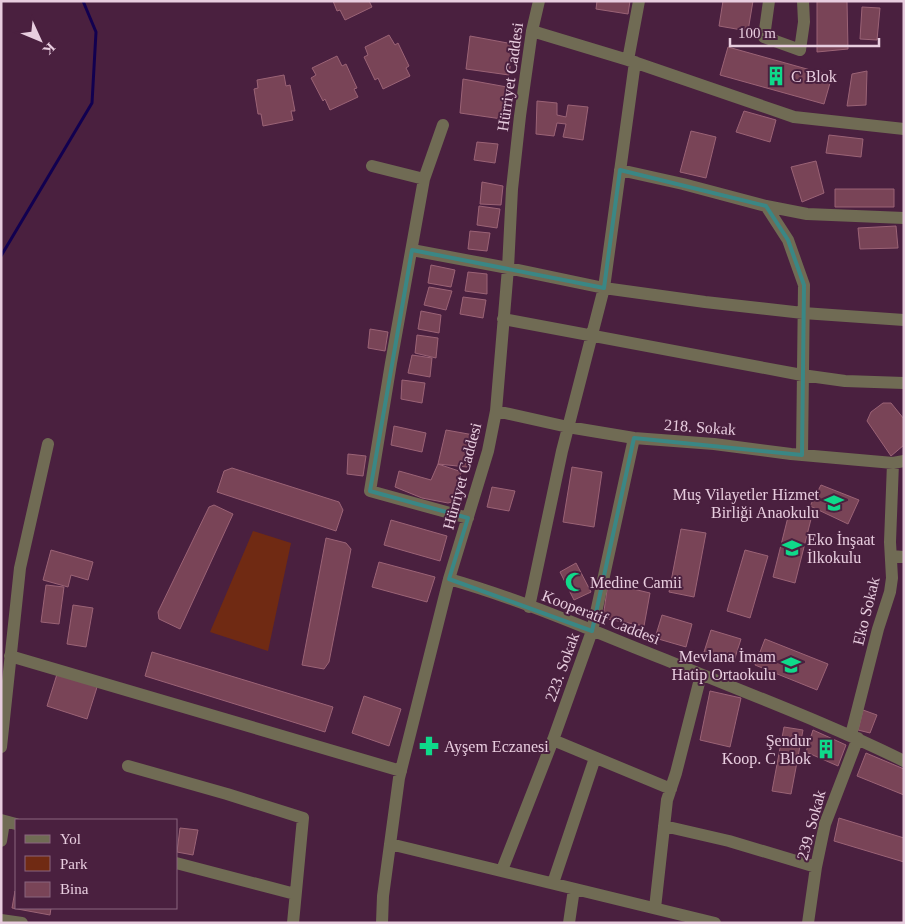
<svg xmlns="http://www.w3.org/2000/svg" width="905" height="924" font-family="Georgia,serif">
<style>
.green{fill:#702a13}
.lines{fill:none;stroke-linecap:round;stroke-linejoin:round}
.stream{stroke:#120050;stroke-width:3}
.building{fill:#794457;stroke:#9b6376}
.minor{stroke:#706b54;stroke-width:12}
.marked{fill:none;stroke:#3a8785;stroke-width:4;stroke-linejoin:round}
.labels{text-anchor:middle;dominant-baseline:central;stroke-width:4;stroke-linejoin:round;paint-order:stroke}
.poi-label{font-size:16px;fill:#e8cddf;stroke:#4a203f;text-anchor:start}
.street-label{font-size:16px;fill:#e8cddf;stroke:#4a203f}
</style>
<rect width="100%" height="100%" fill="#4a203f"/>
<path class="green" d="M253 531 291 543 268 651 210 632Z"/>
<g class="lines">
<path class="stream" d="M1 256 92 103 96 32 83 1"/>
</g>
<path class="building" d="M333 1H369L372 7 345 20 340 10 337 11Z
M597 1H630L628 14 596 9Z
M723 1H753L748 31 719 26Z
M817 1H847L848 49 817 52Z
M862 7 880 8 877 40 860 39Z
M389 35 395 45 398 43 409 66 406 68 410 76 383 89 378 78 375 80 364 57 368 55 365 47Z
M470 36 513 44 509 75 466 69Z
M728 47 832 76 824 104 720 75Z
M337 56 342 66 346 64 357 88 354 89 358 97 330 110 325 99 323 101 311 78 316 75 312 68Z
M867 71 866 105 847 106 852 74Z
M284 75 286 86 290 85 295 111H291L293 120 263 126 261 114H258L254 89 258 88 257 80Z
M463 79 507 87 502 119 460 113Z
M537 101 557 103V115L566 117 568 105 588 107 583 140 563 137 566 124 557 123 554 136 536 134Z
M744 111 776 120 770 142 736 132Z
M691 131 716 137 706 178 680 172Z
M829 135 863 139 861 157 826 153Z
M477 142 498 144 495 163 474 160Z
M816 161 824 193 802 202 791 167Z
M482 182 503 186 501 205 480 204Z
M835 189H894V207H835Z
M479 206 500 209 497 228 477 225Z
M896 226 898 248 860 249 858 228Z
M470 231 490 233 487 251 468 249Z
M431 265 455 270 451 287 428 283Z
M468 272 487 274V294L465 291Z
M429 287 452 291 446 310 424 305Z
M463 297 486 300 483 318 460 314Z
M421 311 441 315 439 333 418 329Z
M370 329 388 332 385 351 368 348Z
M417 335 438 338 436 358 415 353Z
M412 355 432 358 430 377 408 373Z
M402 380 425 383 422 403 401 399Z
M883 403H891L904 419V445L891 456 867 421 871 412Z
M394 426 426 433 422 452 391 445Z
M446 430 474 435 467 467 438 464Z
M348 454 366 456 363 476 347 474Z
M438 464 462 472 458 479 461 482 452 502 448 503 422 498 395 487 399 471 431 480Z
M572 467 602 472 594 527 563 522Z
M232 468 339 502 343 510 336 531 217 492 224 471Z
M821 485 859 500 848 524 810 506Z
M492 487 515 491 509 511 487 507Z
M214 505 233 514 180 629 159 619 158 612 209 507Z
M789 513 811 519 795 583 773 577Z
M391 520 447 536 440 561 384 545Z
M681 529 706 533 694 597 669 592Z
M326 538 346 543 351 549 329 662 324 669 302 665Z
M51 550 93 562 88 580 71 575 68 587 43 580Z
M745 550 768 556 750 618 727 611Z
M379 562 435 577 427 602 372 587Z
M576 563 591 592 574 600 560 572Z
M608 583 650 593 644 626 603 618Z
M46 585 64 587 59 624 41 622Z
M73 605 93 608 86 647 67 644Z
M662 615 692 624 686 647 655 638Z
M711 630 741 639 734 661 704 652Z
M765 639 828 664 817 690 755 665Z
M152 652 333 707 325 732 145 676Z
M58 671 98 684 87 719 47 706Z
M710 691 741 698 730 747 700 740Z
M364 696 401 709 389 746 352 733Z
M863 710 877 715 870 733 858 730Z
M784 727 803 730 791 794 772 791Z
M813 730 846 745 838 766 806 752Z
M866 753 904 769V795L857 776Z
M839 818 904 838V862L834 841Z
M180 828 198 830 193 855 177 852Z
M15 891 16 908H51L50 915 12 908Z"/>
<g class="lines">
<path class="minor" d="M769 1 764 37 800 50 804 22 803 1
M532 31 628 60 794 117 904 129
M628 60 639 1
M443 125 424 179 391 363 370 491 468 518
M372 166 424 179
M620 170 683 184 766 206 807 214 904 218
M766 206 788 240 804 285 802 455
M412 250 508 268 604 288 705 302 803 313 904 320
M503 319 802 375 845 381 904 383
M496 411 568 427 634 438 714 444 791 454 893 463 904 461
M891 556 904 557
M449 579C523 600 595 632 666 660 746 693 827 723 904 761
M529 607 562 451 604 288 635 62
M10 656 401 771
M851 735 878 629 890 592 892 578 890 542 893 463
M553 740 671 789
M1 747 20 568 48 444
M128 766 227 794 303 818 293 923
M1 820 16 824
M664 826 729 841 816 867
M1 841 4 822
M390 844 715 923
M176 863 295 894
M502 870 553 740 592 631 634 438
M553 883 595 758
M655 908 667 800 676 773 701 675
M1 920 22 923
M382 923 383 896 399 778 449 579 488 451 496 411 508 268 512 189 520 116 532 31 539 1
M569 923 574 889
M808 923 816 867 825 824 858 738"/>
</g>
<path class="marked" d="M620 170 766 206 788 240 804 285 802 455 634 438 592 631 449 579 468 518 370 491 412 250 604 288Z"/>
<defs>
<symbol id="building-bare" viewBox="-9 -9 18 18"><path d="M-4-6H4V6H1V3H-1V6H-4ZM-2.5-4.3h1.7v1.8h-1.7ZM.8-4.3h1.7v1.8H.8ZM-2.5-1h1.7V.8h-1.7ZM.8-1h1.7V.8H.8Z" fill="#0fd98a" stroke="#4a203f" stroke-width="2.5" paint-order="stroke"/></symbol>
<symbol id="school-bare" viewBox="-9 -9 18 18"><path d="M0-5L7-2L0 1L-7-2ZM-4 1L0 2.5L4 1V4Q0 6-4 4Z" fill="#0fd98a" stroke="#4a203f" stroke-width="2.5" paint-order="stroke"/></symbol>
<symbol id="mosque-bare" viewBox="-9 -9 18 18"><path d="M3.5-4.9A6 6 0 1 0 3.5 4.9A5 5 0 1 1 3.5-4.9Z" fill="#0fd98a" stroke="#4a203f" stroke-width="2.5" paint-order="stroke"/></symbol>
<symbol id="pharmacy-bare" viewBox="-9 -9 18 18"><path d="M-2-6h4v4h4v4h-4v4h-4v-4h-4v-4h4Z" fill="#0fd98a" stroke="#4a203f" stroke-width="2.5" paint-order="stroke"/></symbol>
</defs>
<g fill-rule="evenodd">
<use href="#building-bare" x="762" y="62" width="28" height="28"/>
<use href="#school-bare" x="820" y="489" width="28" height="28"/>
<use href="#school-bare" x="778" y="534" width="28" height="28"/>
<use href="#mosque-bare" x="561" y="568" width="28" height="28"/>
<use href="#school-bare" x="777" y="651" width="28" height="28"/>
<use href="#pharmacy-bare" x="415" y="732" width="28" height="28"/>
<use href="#building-bare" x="812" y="735" width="28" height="28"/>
</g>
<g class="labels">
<g class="poi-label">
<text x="791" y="76">C Blok</text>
<text x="819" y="494" text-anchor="end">Muş Vilayetler Hizmet<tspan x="819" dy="18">Birliği Anaokulu</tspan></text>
<text x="807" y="539">Eko İnşaat<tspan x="807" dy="18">İlkokulu</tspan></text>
<text x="590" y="582">Medine Camii</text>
<text x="776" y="656" text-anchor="end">Mevlana İmam<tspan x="776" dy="18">Hatip Ortaokulu</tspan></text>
<text x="811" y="740" text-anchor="end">Şendur<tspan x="811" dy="18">Koop. C Blok</tspan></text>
<text x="444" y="746">Ayşem Eczanesi</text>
</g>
<g class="street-label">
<text transform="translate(510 77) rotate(-82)">Hürriyet Caddesi</text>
<text transform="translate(700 427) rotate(4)">218. Sokak</text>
<text transform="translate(462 476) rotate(-75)">Hürriyet Caddesi</text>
<text transform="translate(866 611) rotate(-76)">Eko Sokak</text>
<text transform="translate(601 617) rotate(21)">Kooperatif Caddesi</text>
<text transform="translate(562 667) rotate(-70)">223. Sokak</text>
<text transform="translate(811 825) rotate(-75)">239. Sokak</text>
</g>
</g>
<rect width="905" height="924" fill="none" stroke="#e8cddf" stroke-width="5"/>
<rect x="15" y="819" width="162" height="90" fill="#4a203f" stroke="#89657f"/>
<rect x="25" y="835" width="25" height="8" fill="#706b54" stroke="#89657f"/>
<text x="60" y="844" font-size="15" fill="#e8cddf">Yol</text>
<rect x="25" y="856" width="25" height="15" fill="#702a13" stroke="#89657f"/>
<text x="60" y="869" font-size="15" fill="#e8cddf">Park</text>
<rect x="25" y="882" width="25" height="15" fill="#794457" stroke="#89657f"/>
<text x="60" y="894" font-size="15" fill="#e8cddf">Bina</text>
<g transform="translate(40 40) rotate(134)" stroke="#4a203f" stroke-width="4" paint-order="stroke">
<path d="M0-4L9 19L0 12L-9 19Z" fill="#e8cddf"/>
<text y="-8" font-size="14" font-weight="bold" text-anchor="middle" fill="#e8cddf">K</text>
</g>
<path d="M730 38v8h149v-8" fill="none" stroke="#e8cddf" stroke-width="2.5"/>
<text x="738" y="38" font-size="15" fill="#e8cddf" stroke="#4a203f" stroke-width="4" paint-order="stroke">100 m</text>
</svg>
